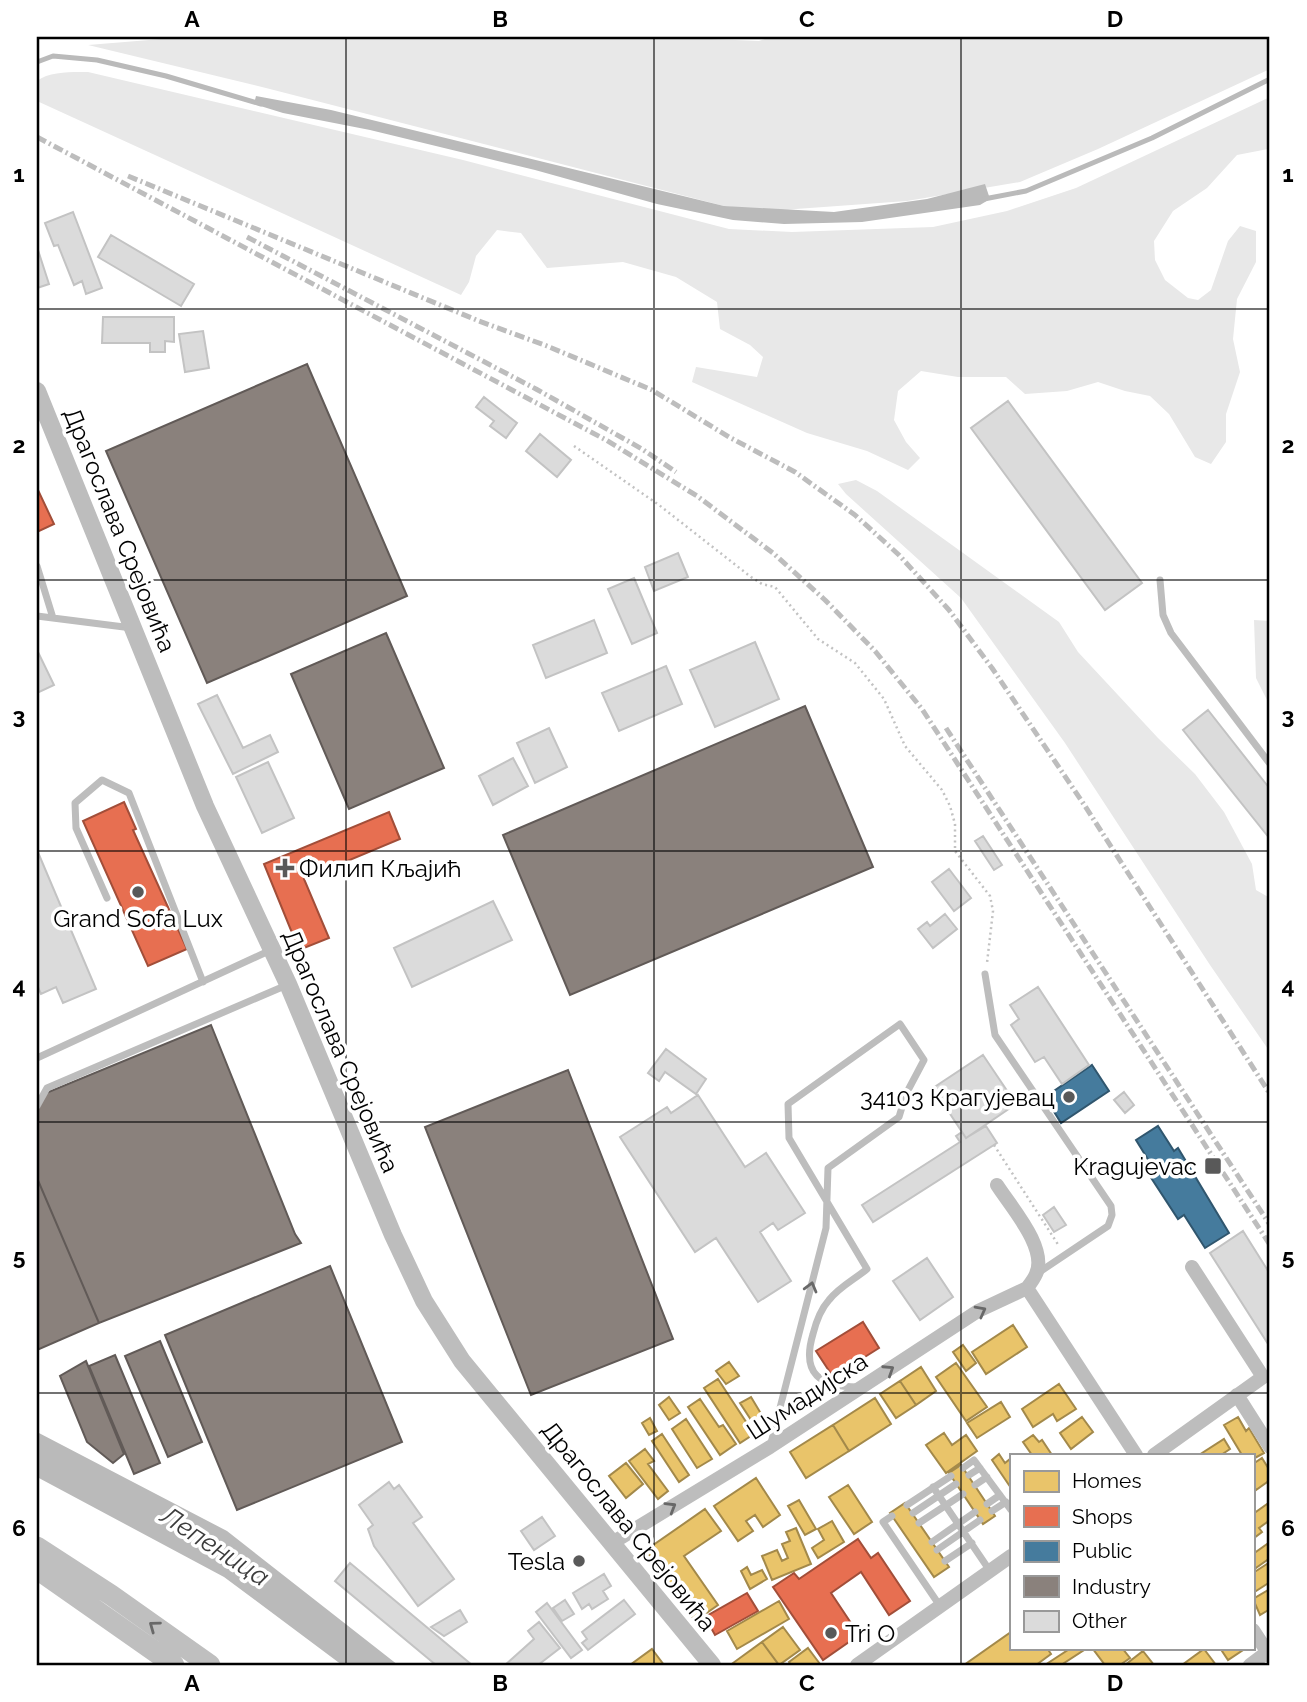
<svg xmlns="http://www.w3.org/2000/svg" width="1307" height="1702" font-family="Raleway,sans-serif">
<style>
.green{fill:#e8e8e8}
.water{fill:#bababa}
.homes{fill:#e9c46a;stroke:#a3894a;stroke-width:2}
.shops{fill:#e76f51;stroke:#a24e39;stroke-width:2}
.public{fill:#457b9d;stroke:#30566e;stroke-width:2}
.industry{fill:#8a817c;stroke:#615a57;stroke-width:2}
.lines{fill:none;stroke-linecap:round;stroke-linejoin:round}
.stream{stroke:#bababa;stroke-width:5}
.building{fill:#dbdbdb;stroke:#c3c3c3;stroke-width:2}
.path{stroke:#c2c2c2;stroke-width:2.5;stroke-dasharray:2 3.5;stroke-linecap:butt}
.service{stroke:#bdbdbd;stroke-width:7}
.minor{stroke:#bdbdbd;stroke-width:14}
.tertiary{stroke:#bdbdbd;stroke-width:18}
.secondary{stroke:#bfbfbf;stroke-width:21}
.rail{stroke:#bdbdbd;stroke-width:5;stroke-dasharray:10 3.5 2 3.5;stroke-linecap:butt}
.oneway{stroke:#686868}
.oneway2{stroke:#696969}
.grid{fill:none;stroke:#000;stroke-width:2;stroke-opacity:0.55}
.poi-dot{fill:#595959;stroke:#fff;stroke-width:2.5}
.labels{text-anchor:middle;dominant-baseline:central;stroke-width:7;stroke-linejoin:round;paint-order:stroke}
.street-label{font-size:24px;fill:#000;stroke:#fff}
.poi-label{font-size:24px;fill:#000;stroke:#fff;text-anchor:end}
.water-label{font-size:26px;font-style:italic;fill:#3d3d3d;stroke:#fff}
.neatline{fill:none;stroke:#000;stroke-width:2.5}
.grid-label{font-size:23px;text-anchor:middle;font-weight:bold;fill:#000}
</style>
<rect width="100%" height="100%" fill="#fff"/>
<path class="green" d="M186 37H661L759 41 771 37H1270V69L1098 149 1020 182 907 201 768 211 724 206 266 88 88 45Z
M88 72 463 160 729 229 792 232 933 227 1007 211 1076 188 1270 97V146L1268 149 1237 155 1207 188 1173 211 1154 241 1155 260 1165 280 1188 298 1198 300 1211 290 1228 241 1240 226 1256 231V262L1237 299 1233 339 1240 372 1226 414V442L1211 464 1195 457 1169 414 1150 396 1125 391 1098 382 1067 391 1025 394 1006 377H958L921 371 898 391 894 420 906 442 920 458 908 470 867 451 807 433 692 382 696 367 757 377 763 357 750 345 720 329 717 302 676 277 623 262 547 268 521 233 497 230 476 256 469 282 461 295 37 101V81C50 71 72 72 88 72Z
M856 480 877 491 1059 622 1078 652 1158 738 1195 774 1224 812 1252 864 1256 890 1270 898V1052L1210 965 1065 743 961 598 846 494 838 484Z
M1254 620 1270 621V706L1256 678Z"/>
<path class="water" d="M256 96 331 110 724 206 834 212 927 199 985 184 990 199 980 205 862 222 784 224 733 220 657 204 535 170 370 130 283 113 254 104Z
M37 1432 227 1531 398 1665H342L224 1577 37 1477Z"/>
<path class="homes" d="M1013 1325 1027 1347 986 1374 972 1352Z
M963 1345 976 1363 966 1371 953 1352Z
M729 1362 739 1376 726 1384 716 1371Z
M956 1363 987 1407 966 1421 936 1377Z
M921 1367 936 1391 916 1405 900 1381Z
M718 1379 754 1434 740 1443 704 1388Z
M900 1381 916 1405 896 1418 880 1394Z
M1059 1384 1076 1409 1057 1421 1053 1414 1033 1427 1022 1409Z
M669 1397 680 1413 669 1420 659 1405Z
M751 1397 763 1417 753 1423 740 1403Z
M875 1398 891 1424 849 1451 833 1425Z
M700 1399 719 1427 723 1425 736 1444 720 1455 688 1407Z
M1001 1402 1010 1417 977 1438 967 1423Z
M1082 1417 1093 1432 1071 1449 1060 1433Z
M1238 1417 1246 1431 1249 1428 1264 1453 1253 1459V1455H1242L1224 1425Z
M650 1418 657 1431 649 1435 642 1423Z
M686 1419 712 1459 697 1468 672 1429Z
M833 1425 849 1451 806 1478 790 1452Z
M944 1433 952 1445 966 1435 977 1451 946 1473 926 1445Z
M662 1434 689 1475 679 1482 652 1441Z
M1033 1435 1039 1442 1042 1440 1052 1455H1032L1023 1442Z
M1224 1439 1230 1449 1221 1455H1199Z
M645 1449 654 1461 648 1464 668 1491 658 1499 629 1461Z
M999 1454 1005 1463 1010 1459 1011 1462V1488L992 1460Z
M1262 1458 1270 1471V1480L1256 1490 1253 1485V1464Z
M626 1463 643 1484 626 1498 609 1476Z
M961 1465 995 1516 983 1524 949 1473Z
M756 1478 780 1515 763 1527 755 1515 746 1521 753 1531 738 1541 714 1506Z
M848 1485 872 1522 854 1534 829 1497Z
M799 1500 816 1529 805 1535 788 1506Z
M1270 1502V1520L1259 1528 1262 1532 1254 1538 1253 1514Z
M905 1503 949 1567 934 1577 890 1513Z
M705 1509 721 1531 684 1556 718 1605 695 1621 646 1550Z
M832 1521 844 1542 818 1558 812 1548 824 1540 818 1529Z
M796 1528 811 1564 772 1580 762 1556 777 1550 782 1561 788 1558 782 1544 790 1541 786 1532Z
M1270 1542V1558L1253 1570V1554Z
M1270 1562V1582L1253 1593V1573Z
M747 1567 751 1575 762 1570 767 1579 750 1589 741 1571Z
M1270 1589V1609L1260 1615 1253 1599Z
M779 1601 789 1619 737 1649 727 1631Z
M783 1627 800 1650 779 1665 762 1642Z
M1011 1632V1648H1047L1051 1654 1036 1665H964Z
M762 1642 779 1665H735L733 1663Z
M808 1648 820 1664 791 1665 789 1662Z
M1071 1648H1082L1084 1650 1061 1665H1045Z
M1095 1648H1122L1130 1658 1120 1665H1105L1093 1649Z
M1220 1648H1241L1243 1650 1228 1660Z
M652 1649 664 1665H630Z
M1204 1649 1216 1665H1182Z
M1143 1651 1154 1665H1125Z"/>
<path class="shops" d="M37 488 54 524 37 532Z
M124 802 136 829 133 830 187 949 148 966 83 821Z
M389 812 400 839 304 879 329 938 299 950 264 864Z
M863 1322 879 1348 833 1377 816 1351Z
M858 1539 871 1558 878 1553 910 1601 889 1615 861 1572 831 1593 859 1635 823 1660 773 1587 794 1573 799 1579Z
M747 1593 758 1611 715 1635 705 1617Z"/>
<path class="public" d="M1092 1065 1109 1091 1061 1123 1045 1097Z
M1158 1126 1174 1151 1178 1148 1229 1233 1205 1248 1184 1215 1178 1219 1146 1170 1152 1166 1136 1140Z"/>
<path class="industry" d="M307 364 407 596 207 683 106 451Z
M386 633 444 768 349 809 291 674Z
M805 706 873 867 570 995 503 835Z
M211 1025 295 1234 301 1243 99 1323 37 1178V1110L46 1093Z
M568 1070 673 1339 531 1395 425 1127Z
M37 1178 99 1323 37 1350Z
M330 1266 402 1442 237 1510 165 1335Z
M160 1341 202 1442 168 1457 125 1356Z
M115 1355 160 1463 134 1474 89 1366Z
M86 1361 124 1454 113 1463 87 1442 60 1376Z"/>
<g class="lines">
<path class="stream" d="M37 62 53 56 97 60 166 76 261 104
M984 199 1026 191 1152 138 1270 79"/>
</g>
<path class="building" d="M73 212 102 288 86 294 82 281 74 285 58 245 54 246 45 223Z
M111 235 194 284 181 306 98 257Z
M37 247 49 284 37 288Z
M103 317H174V342L165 341V352H150V343H102Z
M203 331 209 368 185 372 179 334Z
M484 397 517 423 506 438 490 426 494 421 476 407Z
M1008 401 1142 583 1105 610 971 428Z
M540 434 571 460 557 477 526 451Z
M678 553 688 577 654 591 645 567Z
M634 578 657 633 632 644 608 589Z
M594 620 607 653 546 678 533 645Z
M755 642 779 699 715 727 690 670Z
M37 650 54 685 37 693Z
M666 666 682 704 619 731 602 693Z
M217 695 243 748 270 735 278 752 233 774 198 704Z
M1208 710 1270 789V839L1183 730Z
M549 728 567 767 535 783 517 743Z
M513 758 528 786 493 805 479 776Z
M268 762 294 818 262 833 236 777Z
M983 836 1002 865 994 870 975 841Z
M37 850 96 989 63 1003 56 987 41 994 37 985Z
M949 869 971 898 954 911 932 882Z
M493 901 512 940 412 987 394 948Z
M945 914 957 929 933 948 918 929 927 922 930 926Z
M1038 987 1089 1065 1062 1084 1044 1057 1035 1062 1011 1025 1019 1019 1010 1005Z
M666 1049 706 1079 696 1094 665 1072 659 1081 648 1073Z
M983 1055 1016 1104 966 1138 933 1088Z
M1124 1092 1134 1105 1125 1113 1114 1100Z
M698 1095 745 1167 766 1153 805 1213 778 1230 773 1223 760 1232 791 1281 758 1302 716 1238 695 1252 620 1137 667 1107 671 1113Z
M986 1126 997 1143 873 1222 862 1205 960 1142 956 1136 962 1132 966 1138Z
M1054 1207 1066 1225 1054 1232 1043 1215Z
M1243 1231 1270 1274V1347L1210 1253Z
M927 1258 953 1297 920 1320 893 1281Z
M389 1482 394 1489 399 1485 422 1517 413 1523 454 1579 418 1606 374 1546 368 1529 373 1525 359 1505Z
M542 1517 555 1536 534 1550 521 1531Z
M350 1563 472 1665H436L335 1581Z
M604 1574 611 1586 603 1591 608 1599 592 1609 589 1604 582 1609 573 1593Z
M565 1600 574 1614 562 1621 553 1608Z
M624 1600 635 1614 588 1650 582 1643 587 1639 582 1632Z
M547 1603 582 1650 571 1658 536 1612Z
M460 1610 467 1622 444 1636 431 1627Z
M539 1622 560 1648 538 1665H505L534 1639 528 1631Z"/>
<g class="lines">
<path class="path" d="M574 446 659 505 751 577 762 584 775 587 818 639 855 663 884 699 905 746 942 790 950 806 955 824V851L990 896 993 911 987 963
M994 1145 1059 1246"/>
<path class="service" d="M37 566 53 618
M1160 580 1163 615 1171 633 1270 764
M37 616 132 628
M107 898 76 828 75 803 102 780 129 793 203 982
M985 974 995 1035 1111 1206 1112 1215 1108 1226 1038 1273
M37 1058 271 950
M37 1106 47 1088 287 985
M771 1443 826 1228 828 1168 899 1117 906 1094 924 1060 900 1024 788 1104 789 1138 867 1269C855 1279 839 1287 829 1300 820 1310 816 1322 813 1334 801 1374 820 1387 858 1387
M963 1468 974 1460 1011 1510
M969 1475 980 1468
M975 1485 987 1477
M933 1487 990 1571
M987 1504 1000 1495
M907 1505 951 1476
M992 1511 1006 1502
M913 1513 956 1484
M892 1516 883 1522 940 1606
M919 1523 963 1494
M932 1542 975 1512
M937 1550 980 1520
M945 1561 972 1543"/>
<path class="minor" d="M997 1185C1011 1207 1048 1248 1036 1274 1034 1279 1030 1284 1027 1288
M1027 1288 1136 1455
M1237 1395 1270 1447
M1154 1455 1263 1377 1192 1267
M612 1543 770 1447 978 1311 1027 1288
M1253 1630 1270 1656
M857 1665 1011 1556
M1250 1665 1270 1650"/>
<path class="tertiary" d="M37 391 205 806 288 984 393 1235 424 1301 462 1361 712 1665"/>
<path class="secondary" d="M37 1547 111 1595 210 1665
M37 1569 174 1665"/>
<path class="rail" d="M37 137 606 440 697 496 773 553 825 600 875 651 922 709 1270 1245
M128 176 479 321 547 346 652 390 729 437 795 472 855 515 899 555 949 610 992 668 1085 806 1270 1094
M247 237 536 389 642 449 676 472
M946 728 1270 1225"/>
</g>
<defs><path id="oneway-chevron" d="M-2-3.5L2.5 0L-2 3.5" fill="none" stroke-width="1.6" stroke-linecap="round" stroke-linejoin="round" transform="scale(1.75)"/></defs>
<g class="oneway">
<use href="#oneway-chevron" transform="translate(811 1287) rotate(-75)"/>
<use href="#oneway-chevron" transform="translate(981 1311) rotate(-28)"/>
<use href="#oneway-chevron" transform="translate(889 1370) rotate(-33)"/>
<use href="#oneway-chevron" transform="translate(671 1507) rotate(-31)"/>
</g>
<use class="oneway2" href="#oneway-chevron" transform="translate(154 1626) rotate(-144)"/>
<path class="grid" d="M346 37V1665M654 37V1665M961 37V1665M37 309H1270M37 580H1270M37 851H1270M37 1122H1270M37 1393H1270"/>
<g class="poi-dot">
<path d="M281.5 857.5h7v7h7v7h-7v7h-7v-7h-7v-7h7z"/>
<circle cx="138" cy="892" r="7"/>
<circle cx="1069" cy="1097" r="7"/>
<rect x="1204" y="1157" width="18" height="18" rx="3.5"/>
<circle cx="579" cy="1561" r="7"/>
<circle cx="831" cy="1633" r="7"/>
</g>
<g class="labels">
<g class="street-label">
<text transform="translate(120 530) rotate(68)">Драгослава Срејовића</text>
<text transform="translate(341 1051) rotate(67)">Драгослава Срејовића</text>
<text transform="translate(807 1396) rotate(-33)">Шумадијска</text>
<text transform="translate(629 1526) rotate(51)">Драгослава Срејовића</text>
</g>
<g class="poi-label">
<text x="299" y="868" text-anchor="start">Филип Кљајић</text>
<text x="138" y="918" text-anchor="middle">Grand Sofa Lux</text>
<text x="1055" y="1097">34103 Крагујевац</text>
<text x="1197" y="1166">Kragujevac</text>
<text x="565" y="1561">Tesla</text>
<text x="845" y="1633" text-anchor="start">Tri O</text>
</g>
<g class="water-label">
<text transform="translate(215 1546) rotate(33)">Лепеница</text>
</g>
</g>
<rect width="1307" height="1702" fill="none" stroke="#ffffff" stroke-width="77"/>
<rect x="1010" y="1454" width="245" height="196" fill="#ffffff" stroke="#999999" stroke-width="2"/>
<rect x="1024" y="1471" width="35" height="21" fill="#e9c46a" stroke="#999999" stroke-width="2"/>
<text x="1072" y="1488" font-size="21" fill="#000000">Homes</text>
<rect x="1024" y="1506" width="35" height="21" fill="#e76f51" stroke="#999999" stroke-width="2"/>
<text x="1072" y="1524" font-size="21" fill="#000000">Shops</text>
<rect x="1024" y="1541" width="35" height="21" fill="#457b9d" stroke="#999999" stroke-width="2"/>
<text x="1072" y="1558" font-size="21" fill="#000000">Public</text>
<rect x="1024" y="1576" width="35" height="21" fill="#8a817c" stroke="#999999" stroke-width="2"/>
<text x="1072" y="1594" font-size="21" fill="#000000">Industry</text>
<rect x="1024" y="1611" width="35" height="21" fill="#dbdbdb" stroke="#999999" stroke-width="2"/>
<text x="1072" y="1628" font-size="21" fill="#000000">Other</text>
<rect x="38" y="38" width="1230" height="1626" class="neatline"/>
<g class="grid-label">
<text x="192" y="27">A</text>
<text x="500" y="27">B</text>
<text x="807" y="27">C</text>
<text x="1115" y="27">D</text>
<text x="19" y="182">1</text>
<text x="1288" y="182">1</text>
<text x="19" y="453">2</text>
<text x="1288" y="453">2</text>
<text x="19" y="724">3</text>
<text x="1288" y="724">3</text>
<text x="19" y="994">4</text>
<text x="1288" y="994">4</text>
<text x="19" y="1265">5</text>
<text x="1288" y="1265">5</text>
<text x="19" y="1536">6</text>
<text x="1288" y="1536">6</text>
<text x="192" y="1691">A</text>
<text x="500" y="1691">B</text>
<text x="807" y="1691">C</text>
<text x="1115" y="1691">D</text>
</g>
</svg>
